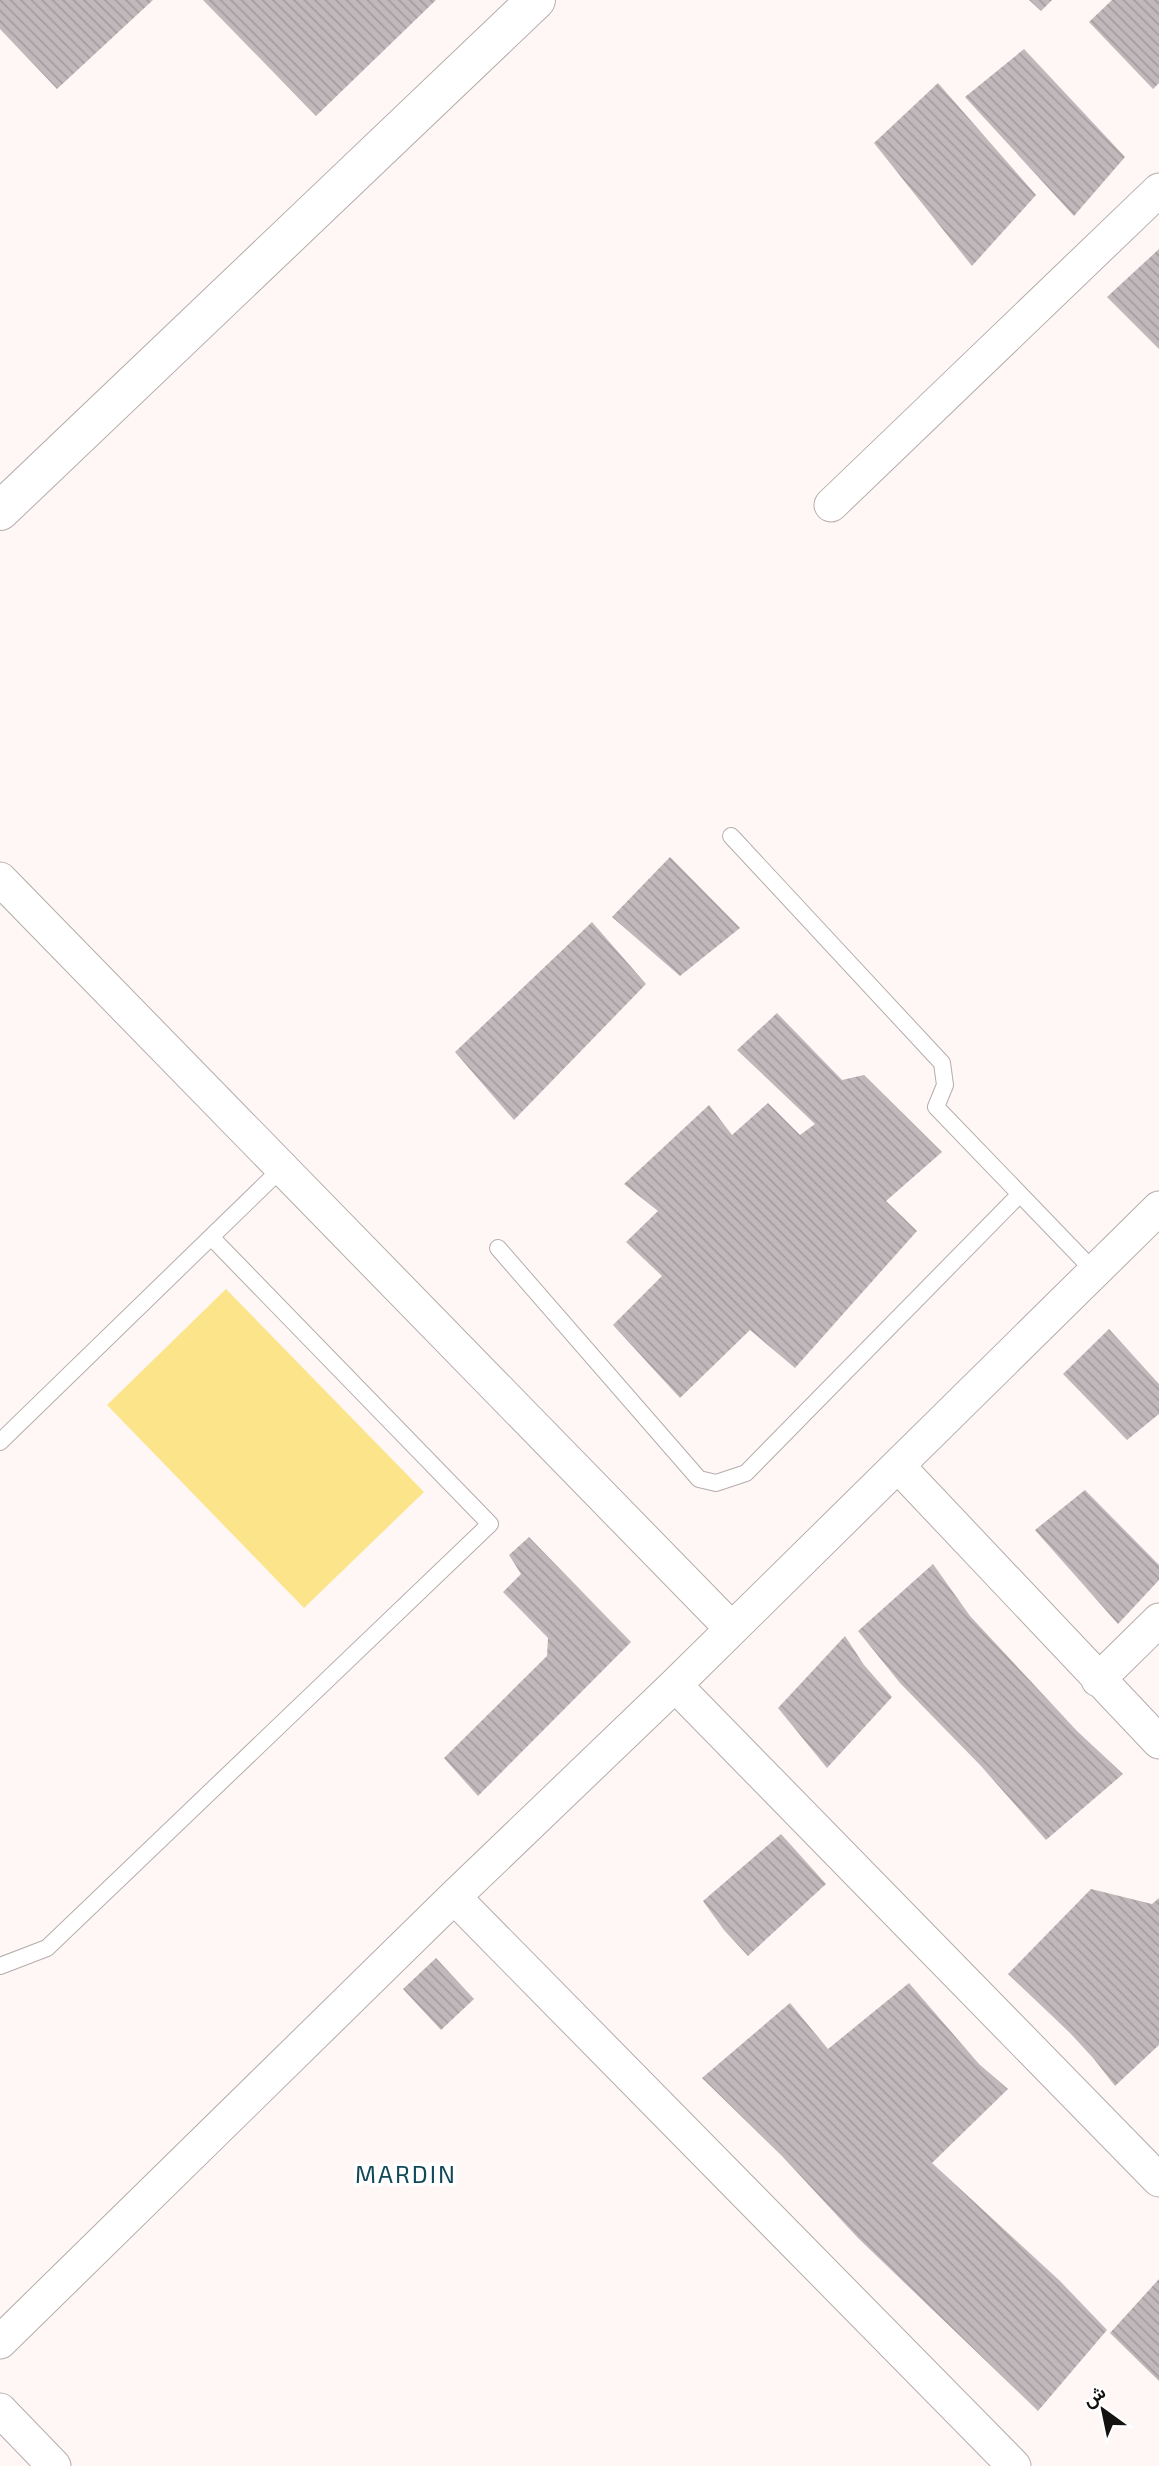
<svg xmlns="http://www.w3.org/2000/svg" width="1159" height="2466" font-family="'Exo 2',Vazirmatn,sans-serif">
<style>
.pitch{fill:#fbe489}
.building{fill:url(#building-back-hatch)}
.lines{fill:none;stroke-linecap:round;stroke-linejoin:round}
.service-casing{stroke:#b4adab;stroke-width:18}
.minor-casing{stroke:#b4adab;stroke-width:35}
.tertiary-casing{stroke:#b4adab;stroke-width:40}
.service{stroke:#fff;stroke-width:16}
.minor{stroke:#fff;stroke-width:33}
.tertiary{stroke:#fff;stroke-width:38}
.labels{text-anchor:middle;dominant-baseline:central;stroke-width:7;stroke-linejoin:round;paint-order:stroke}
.neighbourhood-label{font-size:24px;letter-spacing:2px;fill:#134858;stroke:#fff}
</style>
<defs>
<pattern id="building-back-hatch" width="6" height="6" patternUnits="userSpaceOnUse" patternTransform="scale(1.75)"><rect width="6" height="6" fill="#c0b8ba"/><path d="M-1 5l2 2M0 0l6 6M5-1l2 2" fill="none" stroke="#a49d9f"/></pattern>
</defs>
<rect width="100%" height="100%" fill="#fff7f5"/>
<path class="pitch" d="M226 1289 424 1492 304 1608 107 1405Z"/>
<path class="building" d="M0 0H153L57 89 0 29Z
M203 0H436L316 116Z
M1029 0H1052L1041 11Z
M1112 0H1159V83L1153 89 1089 22Z
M1024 49 1125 157 1074 216 965 97Z
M938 83 1036 195 972 266 874 143Z
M1159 249V349L1107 297Z
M670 857 740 928 680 976 612 917Z
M592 922 646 984 514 1120 455 1052Z
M777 1013 842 1080 864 1075 942 1152 886 1201 917 1231 795 1368 750 1330 680 1398 613 1325 662 1276 626 1242 658 1211 624 1184 709 1105 732 1135 768 1103 800 1135 815 1124 737 1050Z
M1109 1329 1159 1384V1414L1127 1440 1063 1374Z
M1085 1490 1159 1565V1580L1118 1624 1035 1530Z
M529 1537 631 1642 478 1796 444 1758 547 1656 548 1638 503 1592 521 1574 509 1555Z
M933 1564 970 1616 1077 1731 1123 1774 1046 1840 981 1766 900 1683 858 1631Z
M845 1636 864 1665 892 1697 827 1768 778 1708Z
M781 1834 826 1884 748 1956 724 1930 703 1901Z
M1091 1889 1152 1904 1159 1898V2045L1115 2086 1094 2059 1070 2033 1008 1974Z
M436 1958 474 1999 441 2030 403 1989Z
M909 1983 979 2064 1008 2089 932 2163 1060 2281 1107 2330 1038 2411 858 2238 782 2156 702 2078 790 2003 828 2049Z
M1159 2279V2381L1110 2333Z"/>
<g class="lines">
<defs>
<path id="service" d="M731 836 942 1063 945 1085 936 1107 1094 1271
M498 1248 699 1479 716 1483 746 1473 1019 1195
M0 1442 281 1169
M0 1966 47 1948 490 1524 212 1238"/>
<path id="minor" d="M831 505 1159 190
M0 879 732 1629
M898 1466 1159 1742
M1098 1680 1159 1620
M675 1685 1159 2180
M454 1897 1014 2466
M0 2342 454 1897 675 1685 1159 1208
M0 2410 54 2466"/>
<path id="tertiary" d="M0 511 536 0"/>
</defs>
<use href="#service" class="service-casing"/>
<use href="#minor" class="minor-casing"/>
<use href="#tertiary" class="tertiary-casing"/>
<use href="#service" class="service"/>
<use href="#minor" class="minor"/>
<use href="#tertiary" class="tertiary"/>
</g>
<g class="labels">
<g class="neighbourhood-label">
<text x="406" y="2173">MARDIN</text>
</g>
</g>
<g transform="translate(1103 2410) rotate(327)" stroke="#ffffff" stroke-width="5" paint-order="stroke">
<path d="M0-5L12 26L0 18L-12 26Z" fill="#141111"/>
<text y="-10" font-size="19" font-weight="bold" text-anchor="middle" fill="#141111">ش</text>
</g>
</svg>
